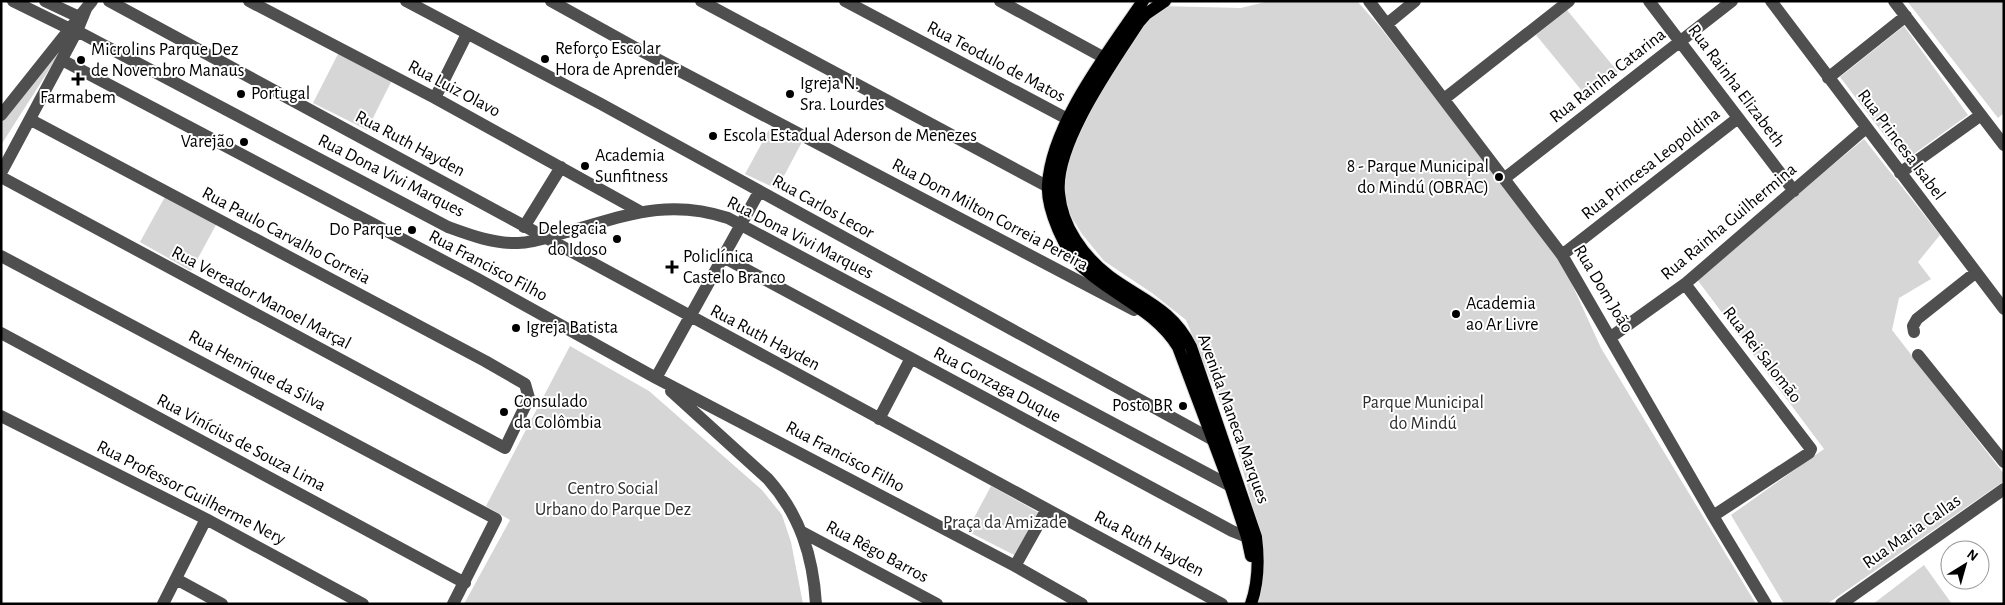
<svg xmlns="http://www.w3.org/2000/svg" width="2005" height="605" font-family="'Alegreya Sans',sans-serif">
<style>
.green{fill:#d6d6d6}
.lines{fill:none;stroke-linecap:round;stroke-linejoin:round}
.major-casing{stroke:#dbdbdb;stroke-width:14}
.minor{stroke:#4f4f4f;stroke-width:12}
.major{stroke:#000;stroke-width:12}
.poi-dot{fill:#000;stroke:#fff;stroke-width:2}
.labels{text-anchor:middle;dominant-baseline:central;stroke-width:4;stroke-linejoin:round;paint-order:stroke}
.poi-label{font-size:18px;fill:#000;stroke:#fff;text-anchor:start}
.street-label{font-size:18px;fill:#000;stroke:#fff}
.park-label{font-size:18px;fill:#2d2d2d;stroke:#fff}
</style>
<rect width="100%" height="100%" fill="#fff"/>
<path class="green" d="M1269 1H1357L1380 27 1560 258 1601 348 1756 604H1256L1263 582V555L1260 534 1233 433 1186 320 1152 293 1104 261 1082 234 1066 208 1063 184 1065 161 1117 58 1159 6 1241 8Z
M1907 1H2004V113L1998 118Z
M1567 10 1618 72 1587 97 1536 35Z
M1904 26 1968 115 1904 161 1840 77Z
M57 48 61 51 1 145V124L22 88Z
M339 52 392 80 367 130 313 103Z
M771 126 802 142 777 189 745 174Z
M1864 139 1940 235 1918 262 1931 279 1899 298 1892 330 2004 474V481L1827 604H1784L1731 515 1824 449 1696 278Z
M166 195 217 223 191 271 140 242Z
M570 346 649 391 762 490 782 515 791 542 803 604H464L510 520 486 506Z
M991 486 1041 514 1018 557 967 531Z
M1924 565 1952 604H1873Z"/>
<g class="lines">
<defs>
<path id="major" d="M1143 1C1109 51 1051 125 1048 185 1047 199 1053 217 1058 229 1064 242 1070 255 1080 265 1111 295 1155 309 1178 347L1231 488 1247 537 1251 556
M1165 1 1146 14 1139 22C1113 62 1054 144 1059 193 1062 227 1083 256 1109 276 1141 300 1172 308 1191 347L1256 537C1259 560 1259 581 1251 604"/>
</defs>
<use href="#major" class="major-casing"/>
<path class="minor" d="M13 1 70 29
M45 1 79 17
M109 1 1222 604
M249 1 435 98 641 212
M406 1 601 104 1215 441 1221 440
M551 1 634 47 1134 310
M701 1 1056 191
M845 1 1077 124
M1000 1 1112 62
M1369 1 1562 255 1713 516 1766 604
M1649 1 1794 191
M1771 1 2004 309
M1894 1 2004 145
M1387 24 1415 1
M77 31 448 227C470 235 494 244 518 243 534 243 552 236 567 232 625 216 667 198 728 218L1238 490
M62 60 476 278 656 378 1015 566 1082 604
M1828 78 1906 16
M435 98 467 34
M1444 99 1569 1
M1 115 92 1
M1 173 77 31 86 9
M1900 173 1981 115
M1 177 505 448 529 398 525 384 485 361 31 120
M1505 178 1732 1
M524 227 561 167
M1562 255 1738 118
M1 256 496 519 453 604
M723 257 1232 531 1247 537H1254
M1685 284 1811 449 1809 453 1713 516
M1914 332 1913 326 1917 319 1975 273
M1 333 465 583
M1611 337 1685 284 1866 128
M1918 355 2004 462
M656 378 759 192
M671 391 768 479C800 515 813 556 816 604
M1 416 206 519 363 604
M879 419 911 358
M802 532 937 604
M1015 566 1047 509
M176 579 222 604
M163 604 206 519
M1841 604 2004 489"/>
<use href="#major" class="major"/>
</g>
<g class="poi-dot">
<circle cx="545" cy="59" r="5"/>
<circle cx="81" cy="60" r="5"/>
<path d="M75.5 71.5h5v5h5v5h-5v5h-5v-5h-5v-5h5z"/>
<circle cx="241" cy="94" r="5"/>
<circle cx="790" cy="94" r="5"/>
<circle cx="713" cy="136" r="5"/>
<circle cx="244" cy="142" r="5"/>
<circle cx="585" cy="166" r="5"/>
<circle cx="1499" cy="177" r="5"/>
<circle cx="412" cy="230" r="5"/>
<circle cx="617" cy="239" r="5"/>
<path d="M669.5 259.5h5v5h5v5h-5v5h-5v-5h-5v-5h5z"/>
<circle cx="1456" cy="314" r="5"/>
<circle cx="516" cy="328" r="5"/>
<circle cx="1183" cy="406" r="5"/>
<circle cx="504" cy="412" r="5"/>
</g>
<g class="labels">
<g class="poi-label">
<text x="555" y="49">Reforço Escolar<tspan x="555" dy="21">Hora de Aprender</tspan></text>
<text x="91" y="50">Microlins Parque Dez<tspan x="91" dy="21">de Novembro Manaus</tspan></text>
<text x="800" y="84">Igreja N.<tspan x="800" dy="21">Sra. Lourdes</tspan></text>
<text x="251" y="94">Portugal</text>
<text x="78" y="98" text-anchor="middle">Farmabem</text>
<text x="723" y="136">Escola Estadual Aderson de Menezes</text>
<text x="234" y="142" text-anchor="end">Varejão</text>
<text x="595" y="156">Academia<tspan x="595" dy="21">Sunfitness</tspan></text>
<text x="1489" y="167" text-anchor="end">8 - Parque Municipal<tspan x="1489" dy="21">do Mindú (OBRAC)</tspan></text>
<text x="607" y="229" text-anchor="end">Delegacia<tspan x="607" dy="21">do Idoso</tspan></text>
<text x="402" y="230" text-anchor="end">Do Parque</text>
<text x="683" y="257">Policlínica<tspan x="683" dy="21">Castelo Branco</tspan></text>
<text x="1466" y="304">Academia<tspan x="1466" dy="21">ao Ar Livre</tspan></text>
<text x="526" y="328">Igreja Batista</text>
<text x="514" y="402">Consulado<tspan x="514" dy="21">da Colômbia</tspan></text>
<text x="1173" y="406" text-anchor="end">Posto BR</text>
</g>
<g class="street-label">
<text transform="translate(996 62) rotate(28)">Rua Teodulo de Matos</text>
<text transform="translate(1608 76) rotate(-38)">Rua Rainha Catarina</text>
<text transform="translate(1736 86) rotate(53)">Rua Rainha Elizabeth</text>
<text transform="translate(454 89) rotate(28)">Rua Luiz Olavo</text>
<text transform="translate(410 144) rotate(28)">Rua Ruth Hayden</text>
<text transform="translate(1901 145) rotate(53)">Rua Princesa Isabel</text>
<text transform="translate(1651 164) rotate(-38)">Rua Princesa Leopoldina</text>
<text transform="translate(391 176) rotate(27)">Rua Dona Vivi Marques</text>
<text transform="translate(823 207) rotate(29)">Rua Carlos Lecor</text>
<text transform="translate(990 215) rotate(28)">Rua Dom Milton Correia Pereira</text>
<text transform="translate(1729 222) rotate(-40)">Rua Rainha Guilhermina</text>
<text transform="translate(286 236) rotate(28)">Rua Paulo Carvalho Correia</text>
<text transform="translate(800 238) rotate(27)">Rua Dona Vivi Marques</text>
<text transform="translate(488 266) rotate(28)">Rua Francisco Filho</text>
<text transform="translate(1603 289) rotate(59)">Rua Dom João</text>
<text transform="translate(261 298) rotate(28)">Rua Vereador Manoel Marçal</text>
<text transform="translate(765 338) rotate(28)">Rua Ruth Hayden</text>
<text transform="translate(1762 355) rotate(52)">Rua Rei Salomão</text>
<text transform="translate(257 371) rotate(28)">Rua Henrique da Silva</text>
<text transform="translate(997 385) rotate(28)">Rua Gonzaga Duque</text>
<text transform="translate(1233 419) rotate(70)">Avenida Maneca Marques</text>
<text transform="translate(241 443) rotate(28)">Rua Vinícius de Souza Lima</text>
<text transform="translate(845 457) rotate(28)">Rua Francisco Filho</text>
<text transform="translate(191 493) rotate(27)">Rua Professor Guilherme Nery</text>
<text transform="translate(1912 532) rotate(-35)">Rua Maria Callas</text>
<text transform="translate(1149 544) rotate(28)">Rua Ruth Hayden</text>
<text transform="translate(877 552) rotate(28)">Rua Rêgo Barros</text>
</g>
<g class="park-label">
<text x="1423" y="403">Parque Municipal<tspan x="1423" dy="21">do Mindú</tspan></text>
<text x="613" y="489">Centro Social<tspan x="613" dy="21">Urbano do Parque Dez</tspan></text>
<text x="1005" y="523">Praça da Amizade</text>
</g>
</g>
<rect width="2005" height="605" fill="none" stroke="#000000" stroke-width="5"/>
<g transform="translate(1965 565) rotate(37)"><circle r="24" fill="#ffffff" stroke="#999999"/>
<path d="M0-4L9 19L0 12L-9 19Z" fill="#000000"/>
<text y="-8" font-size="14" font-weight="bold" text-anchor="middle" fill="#000000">N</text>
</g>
</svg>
